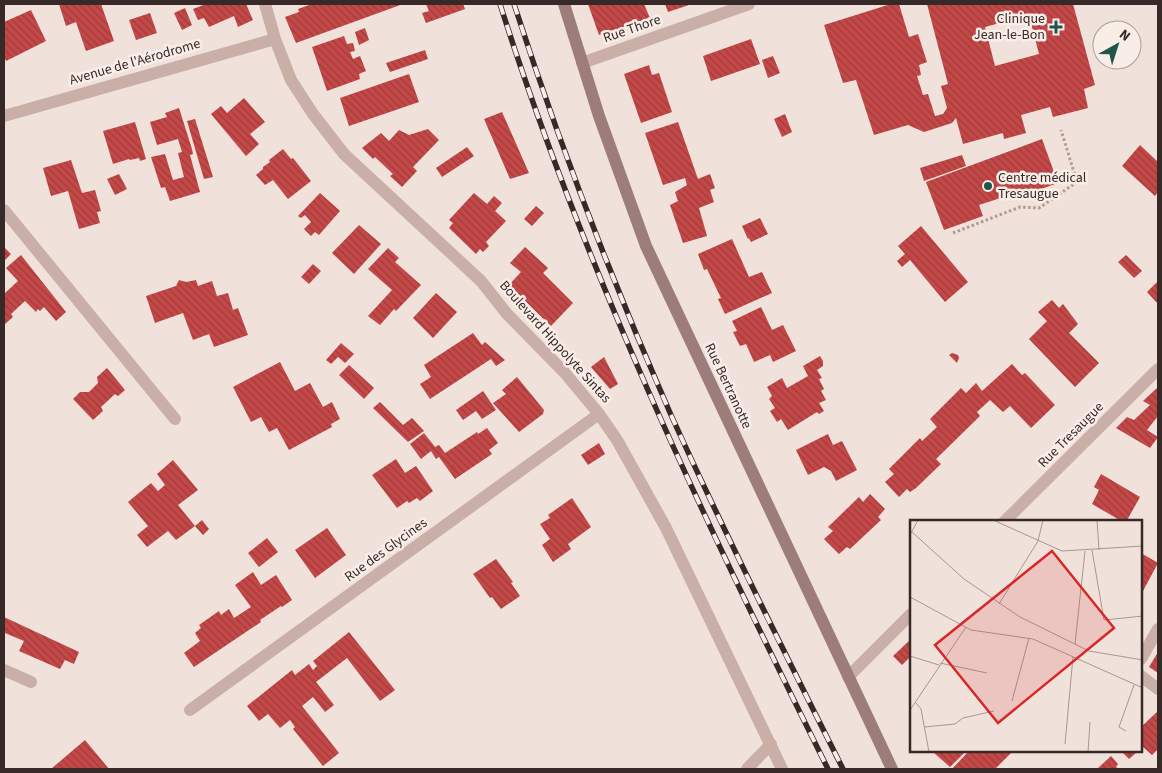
<svg xmlns="http://www.w3.org/2000/svg" width="1162" height="773" font-family="'Source Sans 3',sans-serif">
<style>
.building{fill:url(#building-back-hatch);fill-rule:evenodd}
.lines{fill:none;stroke-linecap:round;stroke-linejoin:round}
.path{stroke:#b59891;stroke-width:3;stroke-dasharray:2.5 2.5;stroke-linecap:butt}
.street{stroke:#c9afa7;stroke-width:12}
.secondary{stroke:#9c7d79;stroke-width:12}
.rail-casing{stroke:#362928;stroke-width:5.5}
.rail{stroke:#f9ede7;stroke-width:4;stroke-dasharray:11;stroke-linecap:butt}
.poi-dot{fill:#1e564d;stroke:#f9ede7;stroke-width:2}
.labels{text-anchor:middle;dominant-baseline:central;stroke-width:5;stroke-linejoin:round;paint-order:stroke}
.poi-label{font-size:14px;fill:#362928;stroke:#f9ede7;text-anchor:end}
.street-label{font-size:14px;fill:#362928;stroke:#f9ede7}
.inset-road{fill:none;stroke:#a69793;stroke-width:1}
.view{fill:#d62828;fill-opacity:0.15;stroke:#d62828;stroke-width:2.5}
.inset-edge{fill:none;stroke:#362928;stroke-width:2.5}
</style>
<defs>
<pattern id="building-back-hatch" width="6" height="6" patternUnits="userSpaceOnUse" patternTransform="scale(1.25)"><rect width="6" height="6" fill="#c34847"/><path d="M-1 5l2 2M0 0l6 6M5-1l2 2" fill="none" stroke="#9f3c3b"/></pattern>
</defs>
<rect width="100%" height="100%" fill="#f1e1db"/>
<path class="building" d="M59 4H101L114 41 86 51 76 22 66 26Z
M206 4H246L253 20 238 27 234 16 209 27 204 18 198 20 193 9Z
M312 4H403L296 43 285 17 299 12 298 9Z
M426 4H463L465 9 426 23 422 13 429 11Z
M588 4H633L634 5 644 4 650 18 599 35Z
M665 4H692L668 12Z
M891 4H899L909 37 918 34 927 62 919 65 921 75 917 76 923 95 928 94 935 116 943 114 947 108 941 86 948 84 927 4H1073L1095 85 1084 89 1088 108 1053 117 1050 107 1021 115 1026 133 1004 139 1003 133 963 144 956 118 952 123 924 132 908 125 874 135 856 80 843 83 824 25ZM1029 15 1039 54 995 66 985 27Z
M185 8 192 25 182 30 174 13Z
M31 10 46 41 6 61 4 56V22Z
M150 13 157 33 136 40 129 20Z
M365 28 369 40 359 45 355 32Z
M344 36 347 44 353 43 355 51 350 52 353 59 360 56 366 71 359 74 360 79 327 91 312 47Z
M751 39 760 64 711 81 703 56Z
M425 50 428 59 390 72 386 63Z
M773 56 780 73 768 78 762 60Z
M649 65 652 75 659 73 672 112 641 123 624 74Z
M409 74 419 102 349 126 340 98Z
M244 98 265 122 250 134 259 144 246 156 211 114 221 106 227 113Z
M179 108 192 149 193 154 190 155 200 192 170 201 165 187 161 188 151 157 165 154 173 180 184 177 178 153 182 152 178 139 157 145 150 122 167 117 165 113Z
M502 112 529 173 510 179 484 119Z
M785 114 792 132 782 137 774 119Z
M195 119 213 177 204 179 187 121Z
M135 122 146 159 140 161 139 158 130 160 129 159 113 164 103 131Z
M678 122 698 179 710 174 715 188 710 190 714 202 699 208 707 236 683 243 670 205 678 201 675 192 687 185 685 178 663 185 645 133Z
M428 129 439 140 413 167 417 171 402 187 390 176 393 174 375 157 373 159 362 148 381 133 389 141 399 130 409 135Z
M1042 139 1058 183 1021 196 1019 192 979 205 983 216 944 230 926 182Z
M1140 145 1158 162V192L1155 196 1122 166Z
M467 147 474 156 442 177 436 168Z
M283 149 291 159 293 158 311 181 288 199 273 180 265 185 256 175 263 169V167L270 162 269 160Z
M962 155 966 166 924 181 920 168Z
M71 160 82 193 95 190 101 211 97 212 100 223 79 229 68 191 51 196 43 168Z
M119 174 127 189 115 195 107 179Z
M320 193 340 211 319 235 315 232 311 236 304 229 311 222 305 215 301 218 298 216Z
M474 193 487 204 494 196 502 203 495 211 506 221 486 242 489 246 483 252 480 249 476 254 449 228 453 223 449 220Z
M536 206 544 213 532 226 524 219Z
M760 218 768 234 751 242 749 238 748 239 742 226Z
M359 225 381 244 354 274 332 253Z
M921 226 968 282 945 302 910 260 902 267 897 261 905 254 898 246Z
M732 239 749 277 762 272 772 293 725 314 718 299 721 298 707 269 704 270 698 254Z
M4 247 11 254 4 261Z
M525 247 548 268 543 273 573 303 551 326 520 296 518 298 507 287 521 272 510 263Z
M388 248 399 258 395 262 421 285 396 311 394 309 380 325 368 316 392 290 368 269Z
M21 255 66 312 56 321 44 307 40 311 38 309 36 312 25 301 11 314 13 317 5 324 4 323V293H5L18 281 6 268Z
M1126 255 1142 271 1134 278 1118 262Z
M313 264 321 271 309 284 301 277Z
M179 280 186 282 196 280 198 286 212 281 217 296 228 293 233 310 238 308 248 335 214 347 209 334 193 340 183 313 155 323 146 296 176 286Z
M1158 281V304L1147 292Z
M436 293 457 312 433 338 413 318Z
M1052 300 1059 308 1063 304 1078 324 1069 333 1099 363 1075 387 1029 339 1047 321 1038 312Z
M761 307 772 330 783 325 796 351 773 362 770 355 754 362 746 344 740 346 733 332 737 331 732 321Z
M473 333 482 345 485 342 505 360 496 366 491 359 430 399 420 384 431 377 424 365Z
M341 343 354 354 345 363 338 357 331 364 326 360Z
M952 353 958 355 959 358 957 363 949 355Z
M820 356 823 361V366L817 370 822 378 819 379 824 389 821 391 826 400 819 403 824 411 819 414 817 412 788 430 781 419 777 422 770 411 775 408 769 399 772 396 767 387 782 378 787 388 808 376 803 366Z
M604 357 618 384 610 389 591 367Z
M280 362 295 391 310 383 323 407 332 402 340 419 331 424 332 427 289 450 277 428 269 432 261 417 251 422 233 387Z
M1012 364 1022 375 1025 373 1055 405 1031 428 1010 406 1003 412 990 400 977 412 980 416 936 459 941 464 916 488 910 492 907 489 899 497 885 482 894 474 889 469 920 438 922 441 937 427 930 419 961 388 966 393 976 383 982 391Z
M349 365 374 388 364 399 339 375Z
M107 368 125 390 118 396 115 394 101 407 103 411 93 420 73 399 80 392H89L98 383 97 377Z
M517 377 544 410 543 414 519 432 493 403 506 394 502 390Z
M1157 388 1158 389V416L1147 430 1158 437 1150 448 1116 428 1127 417 1134 420 1150 405 1143 401Z
M483 391 496 410 482 419 476 411 463 420 456 410Z
M380 402 403 425 412 418 424 431 408 442 373 408Z
M487 428 498 443 489 450 492 454 455 479 439 457 436 459 431 451 421 459 410 444 424 433 435 447 439 445 445 453 477 432 478 434Z
M828 434 833 445 842 441 857 470 836 481 831 471 824 467 808 475 796 450Z
M599 443 605 454 588 465 581 455Z
M396 459 405 473 416 466 433 491 420 501 417 498 409 503 407 501 397 508 372 475Z
M173 460 198 490 178 505 195 526 202 520 209 529 203 535 195 526 176 540 168 531 147 547 137 535 148 526 128 502 151 483 158 491 165 485 157 474Z
M1101 474 1140 497 1126 522H1123L1092 504 1099 490 1094 487Z
M870 494 885 509 878 517 881 520 850 549 847 547 839 554 824 539 833 531 828 527 859 497 863 502Z
M572 498 591 527 568 544 571 549 553 562 542 545 550 539 540 524 550 518 548 515Z
M327 528 346 555 315 578 295 550Z
M267 538 278 552 259 567 248 553Z
M1141 553 1158 563 1143 591 1141 590Z
M496 559 513 582 511 583 520 596 501 609 492 597 490 598 473 574Z
M253 572 261 585 276 575 292 600 282 607 281 606 260 620 261 622 194 667 184 653 200 641 195 633 201 628 199 625 219 611 221 615 229 609 234 618 251 607 235 585Z
M4 617 79 652 74 664 65 660 60 669 19 651 24 641 5 633 4 636Z
M349 632 395 690 380 701 347 658 316 682 334 705 325 712 313 697 302 706 339 753 323 766 293 729 295 727 290 720 280 728 268 714 259 721 247 706 292 670 295 675 309 664 313 670 317 666 313 661Z
M911 639V656L902 665 893 656Z
M1158 652V673L1149 667Z
M1158 711V749L1152 755 1143 747 1141 749V727Z
M85 740 109 769H51Z
M933 752H965L950 767Z
M968 752H1012L995 769H952Z
M1122 752H1137L1129 759Z
M1111 756 1118 764 1116 767 1119 769H1097Z"/>
<g class="lines">
<path class="path" d="M953 233 1020 207 1039 208 1077 182 1061 130"/>
<path class="street" d="M265 4 275 39 291 80 313 114 344 154 481 281 507 314 565 373 599 414 617 440 666 528 782 769
M582 63 749 4
M4 116 275 39
M4 210 175 419
M1004 522 1158 369
M1141 659 1158 629
M4 670 31 682
M1141 676 1158 689
M848 677 911 614
M190 710 599 414
M747 769 771 744"/>
<path class="secondary" d="M564 4 599 116 646 246 892 769"/>
<defs>
<path id="rail" d="M500 4C584 269 704 520 828 769
M514 4C559 143 612 281 671 415 725 534 784 652 843 769"/>
</defs>
<use href="#rail" class="rail-casing"/>
<use href="#rail" class="rail"/>
</g>
<g class="poi-dot">
<path d="M1053.5 19.5h5v5h5v5h-5v5h-5v-5h-5v-5h5z"/>
<circle cx="988" cy="186" r="5"/>
</g>
<g class="labels">
<g class="poi-label">
<text x="1045" y="19">Clinique<tspan x="1045" dy="16">Jean-le-Bon</tspan></text>
<text x="998" y="178" text-anchor="start">Centre médical<tspan x="998" dy="16">Tresaugue</tspan></text>
</g>
<g class="street-label">
<text transform="translate(632 29) rotate(-19)">Rue Thore</text>
<text transform="translate(135 62) rotate(-16)">Avenue de l'Aérodrome</text>
<text transform="translate(555 342) rotate(48)">Boulevard Hippolyte Sintas</text>
<text transform="translate(728 386) rotate(65)">Rue Bertranotte</text>
<text transform="translate(1071 435) rotate(-45)">Rue Tresaugue</text>
<text transform="translate(386 550) rotate(-36)">Rue des Glycines</text>
</g>
</g>
<g transform="translate(910 520)">
<rect width="232" height="232" fill="#f1e1db"/>
<path class="inset-road" d="M83 0 152 31 233 26M187 0 189 30M2 12 54 59 110 97 179 131 233 140M0 15 8 0M182 30 194 100 233 96M0 77 61 110 123 119 233 168M89 84 128 21 133 0M165 124 175 31M0 136 29 145M30 143 77 153M102 181 119 118M6 183 11 189 19 232M0 190 56 107M15 207 45 204 53 198 84 191M216 211 209 207 224 165M155 224 163 137M178 232 180 202"/>
<path class="view" d="M142 31 204 108 88 203 25 125Z"/>
<rect width="232" height="232" class="inset-edge"/>
</g>
<rect width="1162" height="773" fill="none" stroke="#362928" stroke-width="10"/>
<g transform="translate(1117 45) rotate(39)"><circle r="24" fill="#f9ede7" stroke="#ab9f9b"/>
<path d="M0-4L9 19L0 12L-9 19Z" fill="#1e564d"/>
<text y="-8" font-size="14" font-weight="bold" text-anchor="middle" fill="#362928">N</text>
</g>
</svg>
